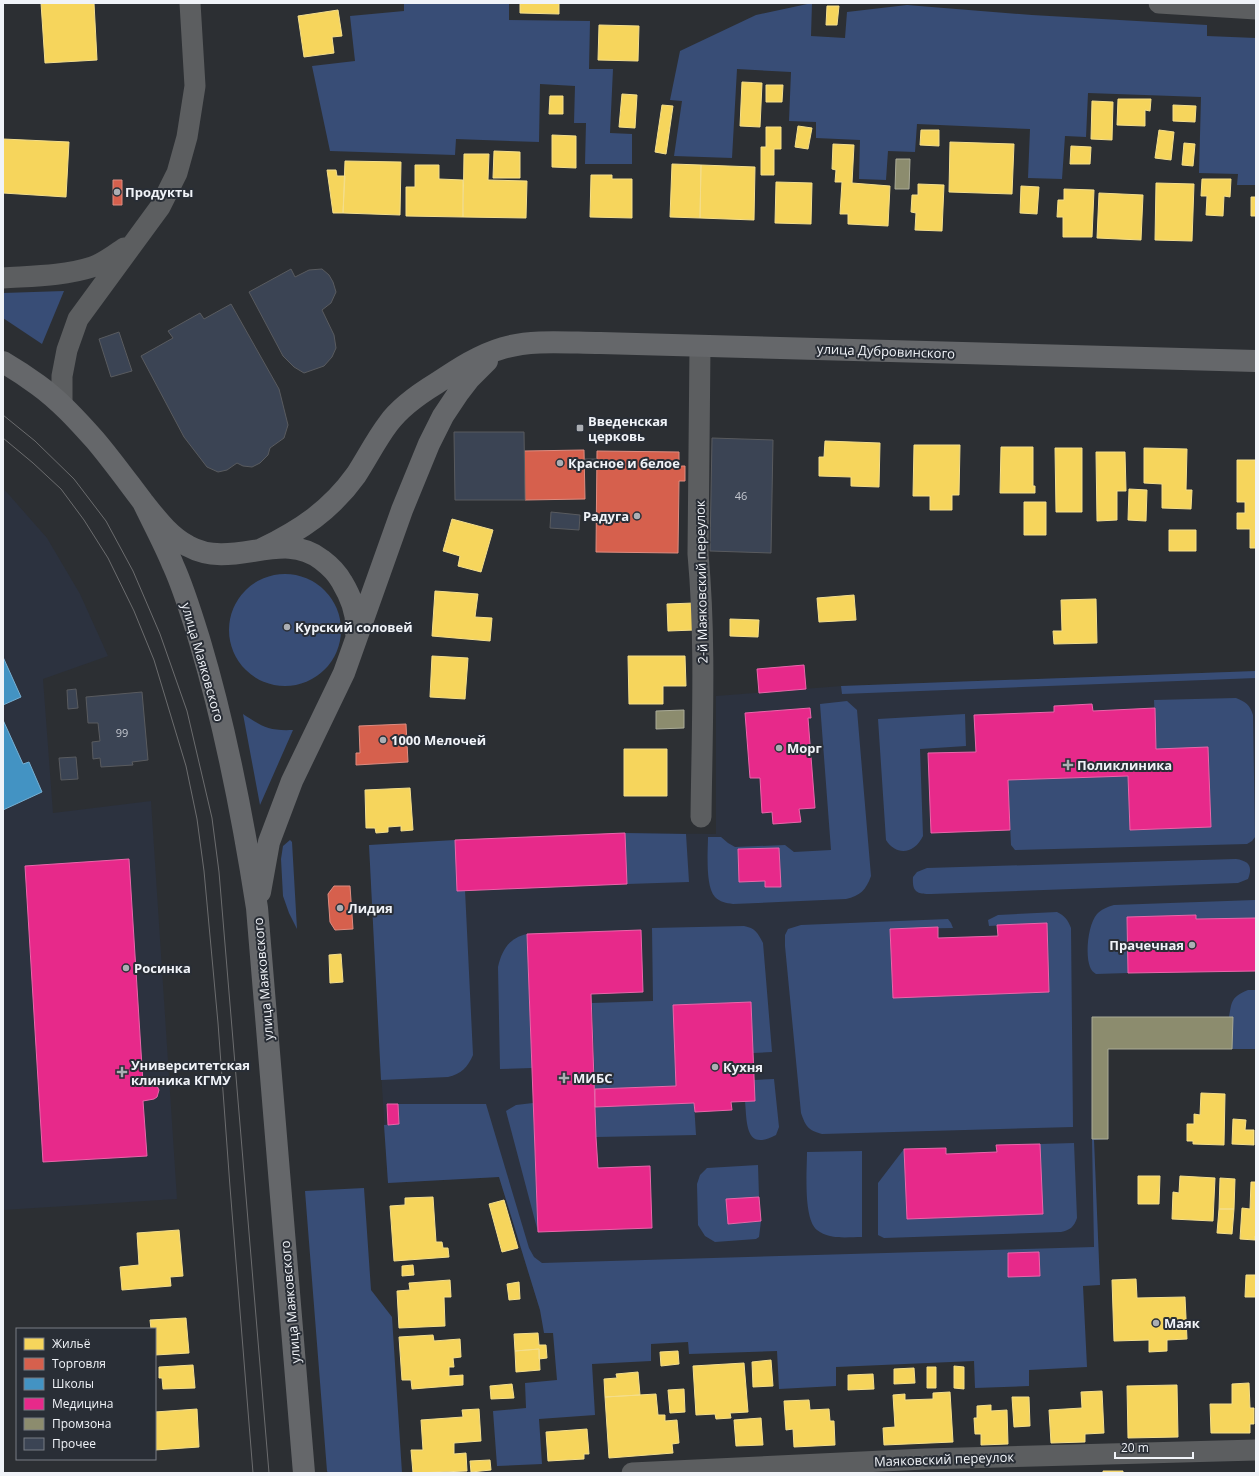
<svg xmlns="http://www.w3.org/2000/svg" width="1259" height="1476" font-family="'Open Sans',sans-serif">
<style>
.built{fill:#2c323f}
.green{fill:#384d76}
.homes{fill:#f6d55c;stroke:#f4de8b}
.shops{fill:#d6604d;stroke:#de8c80}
.schools{fill:#4393c3;stroke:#77b0d3}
.health{fill:#e7298a;stroke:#ea66ab}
.industry{fill:#8c8c6e;stroke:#aaab97}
.building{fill:#3b4454;stroke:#595b5f}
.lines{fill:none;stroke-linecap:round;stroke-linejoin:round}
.minor{stroke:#5c5e60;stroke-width:21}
.primary{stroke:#65676a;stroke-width:22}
.tram{stroke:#6b6c6e;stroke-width:1}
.poi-dot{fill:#abaeb3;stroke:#292e36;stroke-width:1.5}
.labels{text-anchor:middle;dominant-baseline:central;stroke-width:4;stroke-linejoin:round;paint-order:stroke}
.number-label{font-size:11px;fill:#c3c7cf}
.poi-label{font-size:13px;font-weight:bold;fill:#f0f3f8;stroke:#292e36;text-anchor:start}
.street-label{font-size:13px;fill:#f0f3f8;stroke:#292e36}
</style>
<rect width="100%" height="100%" fill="#2c2f33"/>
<path class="built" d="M3 488 47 538 80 594 108 656 43 679 53 813 151 801 177 1199 3 1210Z
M1256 671V1049H1108V1139L1094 1140 1100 1285 540 1310 499 1177 388 1183 382 1087 369 845 625 833 716 834V696L841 686Z"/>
<path class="green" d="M404 3H509V20L590 21 589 69H613L610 133 632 134V164H585L586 123H574L575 86 540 84 539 142 456 139 455 155 330 151 312 66 355 61 350 16 404 11Z
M812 3 811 36 845 38 847 12 907 5 1032 15 1207 25V36L1256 38V185H1237L1238 174 1199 173 1201 97 1088 93 1086 137 1065 136 1062 179 1028 178 1030 129 917 124 915 152 888 151 886 180 859 179 860 140 816 138V122L789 121 791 72 737 69 732 158 674 156 682 101 670 100 680 51 756 15Z
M64 291 42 344 3 318V293Z
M229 630a56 56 0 1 1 112 0a56 56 0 1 1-112 0Z
M1256 671V678L842 694 841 686Z
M1236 698C1246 702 1250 705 1253 715L1255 837 1252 841 1247 844 1015 850 1011 845 1008 780 1128 776 1130 830 1211 827 1208 748 1156 749 1154 700Z
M847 701 857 710 871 876C866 890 860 896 846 899L733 904C726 903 720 902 715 897 705 886 708 851 708 837H721L728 843 735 847 785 845 794 852 831 850 820 704Z
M243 714C263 727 268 731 293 730L260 805Z
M965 714 966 746 920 749 923 836C915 853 897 857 886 840L878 719Z
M625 833 686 834 689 882 627 884Z
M290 840 292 842 297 929 289 913 283 896 281 859 283 846Z
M455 840 465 890 473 1055C468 1067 461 1074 448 1077L381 1080 369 845Z
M1236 859C1249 861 1253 866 1248 879L1238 883 931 894C917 894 912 892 913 877L917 872 927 868Z
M1256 896V918L1196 919V915L1127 917 1128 973 1096 974C1093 972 1091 970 1090 967 1085 955 1088 924 1097 914 1102 909 1107 907 1114 905L1255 900Z
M1057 912C1065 916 1068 920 1071 928L1073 1127 822 1134C808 1130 806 1127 801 1113L785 946V935L788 929 801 925 948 919 951 923 953 928 890 929 893 997 1049 992 1047 923 989 926 988 920 998 915Z
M744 926C755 928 758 933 763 943L772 1052 753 1053 751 1002 673 1005 676 1086 595 1089 592 1003 653 1001 652 928Z
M527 934 532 1068 500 1069 498 967C502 950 509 938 527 934Z
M1248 990H1256V1049H1232L1233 1017H1229C1232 1001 1231 997 1248 990Z
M774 1079 779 1127 776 1135C745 1152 747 1123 745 1101H755L754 1080Z
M533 1103 538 1232 506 1111 516 1105Z
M694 1103 696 1135 596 1137 595 1107Z
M398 1104H486L529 1248 534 1257 542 1263 1094 1247 1092 1139H1108L1094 1140 1100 1285 1083 1286 1087 1367 1029 1370V1386L975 1388 974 1361 836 1367V1386L779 1389 777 1351 689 1354 688 1342 651 1344V1361L592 1364 595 1415 539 1419 542 1464 497 1466 493 1411 526 1408 525 1383 557 1380 553 1333H544L540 1310 499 1177 388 1183 384 1125 399 1124Z
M1074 1143 1077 1218C1074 1227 1070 1230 1061 1232L884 1238 878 1235V1183L904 1149 907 1219 1042 1214 1040 1144Z
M862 1151V1237C848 1237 829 1240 817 1230 803 1219 807 1170 807 1152Z
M758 1165 759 1197 726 1200 728 1224 761 1221 759 1237 756 1239 715 1242 705 1236 698 1225 697 1184 700 1175 707 1168Z
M364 1188 371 1290 392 1317 402 1473H328L327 1471 305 1191Z"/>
<path class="homes" d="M41 3H94L97 60 45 63Z
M520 3H559V14L520 13Z
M827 6H839L837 25H826Z
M338 10 342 36 332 37 334 53 304 57 298 16Z
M599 25 639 26 638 61 598 60Z
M742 82 762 83 760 127 740 126Z
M766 85H783L782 102H766Z
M622 94 637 95 635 128 619 127Z
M550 96H563V114H549Z
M1118 99H1151L1150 111 1145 110V126L1117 125Z
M1092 101 1113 102 1112 140 1091 139Z
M662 105 673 106 666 154 655 152Z
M1173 105 1196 106 1195 122 1173 121Z
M798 126 812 128 808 149 795 147Z
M766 127H781V149H774V175H761V147H766Z
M921 130H939V146L920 145Z
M1159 130 1174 132 1171 160 1155 158Z
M552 135 576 136V168L552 167Z
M3 139 69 142 66 197 3 193Z
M950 142 1014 144 1012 194 949 192Z
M1184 143 1195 144 1193 166 1182 165Z
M833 144 854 145 852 183 890 186 888 226 848 224V214H840L842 182H835L836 170 832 169Z
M1071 146 1091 147 1090 164H1070Z
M494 151 520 152V178H493Z
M464 154H489L488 180 527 181 526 218 463 217Z
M345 161 401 162 400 215 343 213Z
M672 164 701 165 700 218 670 217Z
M415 165H439V179L463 180V217L406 216V187H415Z
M701 165 755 167 754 220 700 218Z
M327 170H336L337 176H345L343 213H333Z
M591 175H612V179H632V218L590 217Z
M1202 179H1231L1230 197 1224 196 1223 216 1206 215 1207 196H1201Z
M776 182 812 183 811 224 775 223Z
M1156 183 1194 184 1192 241 1155 240Z
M918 184 944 185 942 231 915 230 916 213 911 212 912 195H918Z
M1021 186 1039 187 1037 214 1020 213Z
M1064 189 1094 190 1092 237H1063V217H1057L1058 200H1064Z
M1099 193 1143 195 1141 240 1097 238Z
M1251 197H1256V216H1251Z
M825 441 880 443 879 487 851 486V477L819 476V457H824Z
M914 445H960L959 495H952V510H930V496H913Z
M1001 447H1033V486H1035V493H1000Z
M1055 448H1082V512H1056Z
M1144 448 1187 449 1186 490H1192L1191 509 1162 508V484L1144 483Z
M1096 452H1125L1126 491H1117V520L1097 521Z
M1237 460H1256V548H1250V529H1237V513H1245V502H1237Z
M1129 489 1147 490 1146 521 1128 520Z
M1024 502H1046V535H1024Z
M452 519 493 530 481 572 458 566 460 556 443 551Z
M1169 530H1196V551H1169Z
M435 591 478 594 475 617 492 618 490 641 432 636Z
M854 595 856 620 819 622 817 598Z
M1096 599 1097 643 1054 644 1053 631H1062L1061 600Z
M694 603 695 630 668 631 667 604Z
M730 619 759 620 758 637 730 636Z
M432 656 468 658 465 699 430 697Z
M628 656H685L686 686H663V704H629Z
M624 749H667V796H624Z
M410 788 413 830 401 831V826L388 827V832L376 833 375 828H366L365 790Z
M341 954 343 982 330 983 329 955Z
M1201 1093 1225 1094 1224 1145 1193 1144V1141H1187V1124H1194V1114L1200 1115Z
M1233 1119 1246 1120 1245 1130H1254V1145L1232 1144Z
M1138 1176H1160L1159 1204H1138Z
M1180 1176 1215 1178 1213 1221 1172 1219 1173 1192 1179 1193Z
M1220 1178 1235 1179 1234 1209H1219Z
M1251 1182H1256V1236H1255V1240L1240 1239 1242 1208 1250 1209Z
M433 1197 436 1242H442L443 1248H448L449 1257 394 1261 390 1206 405 1205V1198Z
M504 1200 518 1248 502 1252 489 1204Z
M1219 1209H1234L1232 1234 1217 1233Z
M179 1230 183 1276 170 1277 171 1286 122 1290 120 1267 139 1265 137 1233Z
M413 1265 414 1275 402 1276V1266Z
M1256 1271V1297H1245L1246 1275H1256Z
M1136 1279 1137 1298 1185 1297 1187 1339 1167 1340V1351L1149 1352V1340L1114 1341 1112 1280Z
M450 1280 451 1297H444L445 1326 399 1328 397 1291 410 1290 409 1283Z
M519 1282 520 1299 509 1300 507 1284Z
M186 1318 189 1353 155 1355V1329H151L150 1320Z
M538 1333 539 1345H546L547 1358 539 1359V1349L515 1351 514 1334Z
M433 1335 434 1341 460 1339 461 1357 453 1358 454 1367H449V1376L463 1375V1385L412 1389 411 1380H402L399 1337Z
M539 1349 540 1370 516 1372 515 1351Z
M678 1351 679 1364 661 1366 660 1352Z
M771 1360 773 1386 753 1387 752 1362Z
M744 1363 748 1412 730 1413 731 1418 716 1419 715 1414 696 1415 693 1366Z
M193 1365 195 1388 163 1389 162 1378H159V1367Z
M954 1366 964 1367V1389L954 1388Z
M927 1367H936V1388H927Z
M914 1368 915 1383 894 1384V1369Z
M638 1372 640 1395 605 1397 604 1379 617 1378 616 1374Z
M873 1374 874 1389 848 1390V1375Z
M1249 1383 1250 1408H1254V1424H1250V1433H1211L1210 1404H1232V1384Z
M512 1384 514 1398 491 1399 490 1386Z
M1177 1385 1178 1437 1128 1438 1127 1386Z
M684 1389 685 1412 670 1413 668 1390Z
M1102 1391 1104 1433 1085 1434V1442L1051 1443 1049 1410 1082 1408 1081 1392Z
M950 1392 953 1442 884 1445 883 1428 895 1427 893 1395 905 1394V1400L933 1399V1393Z
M656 1394 658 1415H665V1421L677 1420 679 1443 672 1444 673 1453 609 1458 605 1397Z
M1012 1397H1029L1030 1426 1014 1427Z
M809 1400 810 1410 829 1409 830 1421H834L835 1445 794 1447 793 1429 786 1430 784 1401Z
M991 1405V1411L1007 1410 1008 1444 981 1445V1434H975L974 1418H977V1406Z
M197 1409 199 1447 155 1450V1412Z
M479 1409 481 1441 454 1443V1454L466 1453 467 1471 413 1473 411 1450H423L421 1420 463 1417 462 1410Z
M761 1418 763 1445 736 1446 734 1420Z
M587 1429 589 1454H584V1459L548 1461 546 1432Z
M490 1460 491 1470 471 1472 470 1461Z
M1103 1471H1123V1473H1103Z"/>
<path class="shops" d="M113 180H122V205H113Z
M584 450 585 499 525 500 524 451Z
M597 451 679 452V466H685V481H679L678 553 596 552Z
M406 724 408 762 356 765V753H360L359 726Z
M334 886H350L353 929 335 930 330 922 328 894Z"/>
<path class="schools" d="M3 657 21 697 3 705Z
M3 720 23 764 29 762 42 792 3 810Z"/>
<path class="health" d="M804 665 806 689 759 693 757 669Z
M1092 704 1093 711 1155 708 1156 749 1208 747 1211 827 1130 830 1128 776 1008 780 1010 830 931 833 928 753 976 752 974 715 1054 712V706Z
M810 708 811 718H808L815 808 799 809 801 822 773 824 772 812 762 813 760 778H750L745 713Z
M625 833 627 884 457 891 455 840Z
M779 848 781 887H765V881L739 882 738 849Z
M129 859 143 1083 155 1082 159 1090 157 1097 154 1099 143 1101 147 1156 43 1162 25 866Z
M1196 915V919L1256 918V971L1128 973 1127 917Z
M1047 923 1049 992 893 998 890 929 938 927V938L998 936 997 925Z
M641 930 643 992 591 994 596 1137 598 1168 650 1166 652 1228 538 1232 527 934Z
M751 1002 755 1101 731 1102 732 1110 695 1112 694 1103 595 1107V1089L676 1086 673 1005Z
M387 1104H398L399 1124 388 1125Z
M1040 1144 1043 1214 907 1219 904 1149 946 1148V1154L997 1152 996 1145Z
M759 1197 761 1221 728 1224 726 1199Z
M1039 1252 1040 1276 1008 1277V1253Z"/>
<path class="industry" d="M896 159H910L909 189H895Z
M684 710V728L656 729V711Z
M1092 1017H1233L1232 1049H1108V1139H1092Z"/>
<path class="building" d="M291 269 295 277 309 270 322 269 329 275 333 282 336 292 331 303 322 310 334 335 336 348 332 357 324 366 304 373 294 367 283 356 249 292Z
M231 304 279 389 288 425 284 438 270 448 268 455 260 463 252 467 243 466 237 463 227 470 218 472 207 467 184 437 141 356 173 338 168 331 200 313 204 319Z
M119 332 132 371 111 377 99 339Z
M454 432H524L525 500H455Z
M712 438 773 440 771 553 710 551Z
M585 459H597V469L585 468Z
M551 512 580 515 579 530 550 528Z
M76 689 78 708 68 709 67 690Z
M142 692 148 760 132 762 133 765 101 767 100 758 93 759 92 742 100 741 98 723H88L86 697Z
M76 757 78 779 61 780 59 758Z"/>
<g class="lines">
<path class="minor" d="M1159 3 1256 9
M3 278C32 276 64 276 92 267 104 263 114 255 124 248
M700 346 698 554C706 641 702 730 701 817
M62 405V376L67 350 78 319 160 207 177 173 187 137 195 86 190 3
M632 1473 925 1459 1256 1450"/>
<path class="primary" d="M3 362C15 369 27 377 38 385 59 400 78 421 95 440 112 460 127 481 143 502 156 518 169 536 188 546 233 571 282 528 322 560 330 566 337 573 342 582 351 597 358 615 356 633
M143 502C153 523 164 543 173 565 184 589 192 616 200 642 226 729 243 818 257 908L304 1473
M262 549C301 530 331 510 356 475 367 458 376 440 388 424 400 407 419 394 437 383 458 369 479 355 503 348 533 339 569 343 600 343L1256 361
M260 892 269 842 292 781 344 673 402 510 429 444 443 416 459 392 469 379 487 361"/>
<path class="tram" d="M3 415 35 441 74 479 106 521 133 571 160 634 187 711 212 818 219 872 269 1473
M3 438 33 463 61 489 84 520 108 558 134 611 154 660 186 766 197 819 204 871 218 1023 230 1187 253 1473"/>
</g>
<g class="poi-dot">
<circle cx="117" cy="192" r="4"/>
<rect x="576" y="424" width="8" height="8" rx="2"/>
<circle cx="560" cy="463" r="4"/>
<circle cx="637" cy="516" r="4"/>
<circle cx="287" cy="627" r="4"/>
<circle cx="383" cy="740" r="4"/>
<circle cx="779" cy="748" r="4"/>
<path d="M1066 759h4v4h4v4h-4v4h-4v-4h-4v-4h4z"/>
<circle cx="340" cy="908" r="4"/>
<circle cx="1192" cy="945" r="4"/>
<circle cx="126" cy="968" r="4"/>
<circle cx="715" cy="1067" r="4"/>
<path d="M120 1066h4v4h4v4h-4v4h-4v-4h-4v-4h4z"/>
<path d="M562 1072h4v4h4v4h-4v4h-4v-4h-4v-4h4z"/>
<circle cx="1156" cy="1323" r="4"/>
</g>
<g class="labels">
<g class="number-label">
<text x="741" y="495">46</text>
<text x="122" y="732">99</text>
</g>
<g class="poi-label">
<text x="125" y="192">Продукты</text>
<text x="588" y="421">Введенская<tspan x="588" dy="15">церковь</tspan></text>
<text x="568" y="463">Красное и белое</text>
<text x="629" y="516" text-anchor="end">Радуга</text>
<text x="295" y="627">Курский соловей</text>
<text x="391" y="740">1000 Мелочей</text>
<text x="787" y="748">Морг</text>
<text x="1077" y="765">Поликлиника</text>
<text x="348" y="908">Лидия</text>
<text x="1184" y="945" text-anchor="end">Прачечная</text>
<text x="134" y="968">Росинка</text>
<text x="131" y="1065">Университетская<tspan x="131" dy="15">клиника КГМУ</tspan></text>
<text x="723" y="1067">Кухня</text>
<text x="573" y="1078">МИБС</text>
<text x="1164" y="1323">Маяк</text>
</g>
<g class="street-label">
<text transform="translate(886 351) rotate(2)">улица Дубровинского</text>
<text transform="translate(701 582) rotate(-91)">2-й Маяковский переулок</text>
<text transform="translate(203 662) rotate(74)">улица Маяковского</text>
<text transform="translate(263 979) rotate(-95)">улица Маяковского</text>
<text transform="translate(290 1302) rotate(-95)">улица Маяковского</text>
<text transform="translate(944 1459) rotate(-2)">Маяковский переулок</text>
</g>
</g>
<rect width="1259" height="1476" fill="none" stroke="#f0f3f8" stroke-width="8"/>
<rect x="16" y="1328" width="140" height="132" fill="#292e36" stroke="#797d84"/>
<rect x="24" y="1338" width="20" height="12" fill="#f6d55c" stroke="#797d84"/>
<text x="52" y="1348" font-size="12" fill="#f0f3f8">Жильё</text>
<rect x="24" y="1358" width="20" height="12" fill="#d6604d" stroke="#797d84"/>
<text x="52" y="1368" font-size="12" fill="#f0f3f8">Торговля</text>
<rect x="24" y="1378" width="20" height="12" fill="#4393c3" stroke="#797d84"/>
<text x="52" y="1388" font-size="12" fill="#f0f3f8">Школы</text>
<rect x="24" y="1398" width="20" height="12" fill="#e7298a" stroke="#797d84"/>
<text x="52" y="1408" font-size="12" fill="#f0f3f8">Медицина</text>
<rect x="24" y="1418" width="20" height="12" fill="#8c8c6e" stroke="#797d84"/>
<text x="52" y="1428" font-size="12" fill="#f0f3f8">Промзона</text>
<rect x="24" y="1438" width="20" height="12" fill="#3b4454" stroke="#797d84"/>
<text x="52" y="1448" font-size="12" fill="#f0f3f8">Прочее</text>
<path d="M1115 1452v6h78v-6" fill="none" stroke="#f0f3f8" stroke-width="2"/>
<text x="1121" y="1452" font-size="12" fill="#f0f3f8" stroke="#292e36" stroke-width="3" paint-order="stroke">20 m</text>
</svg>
